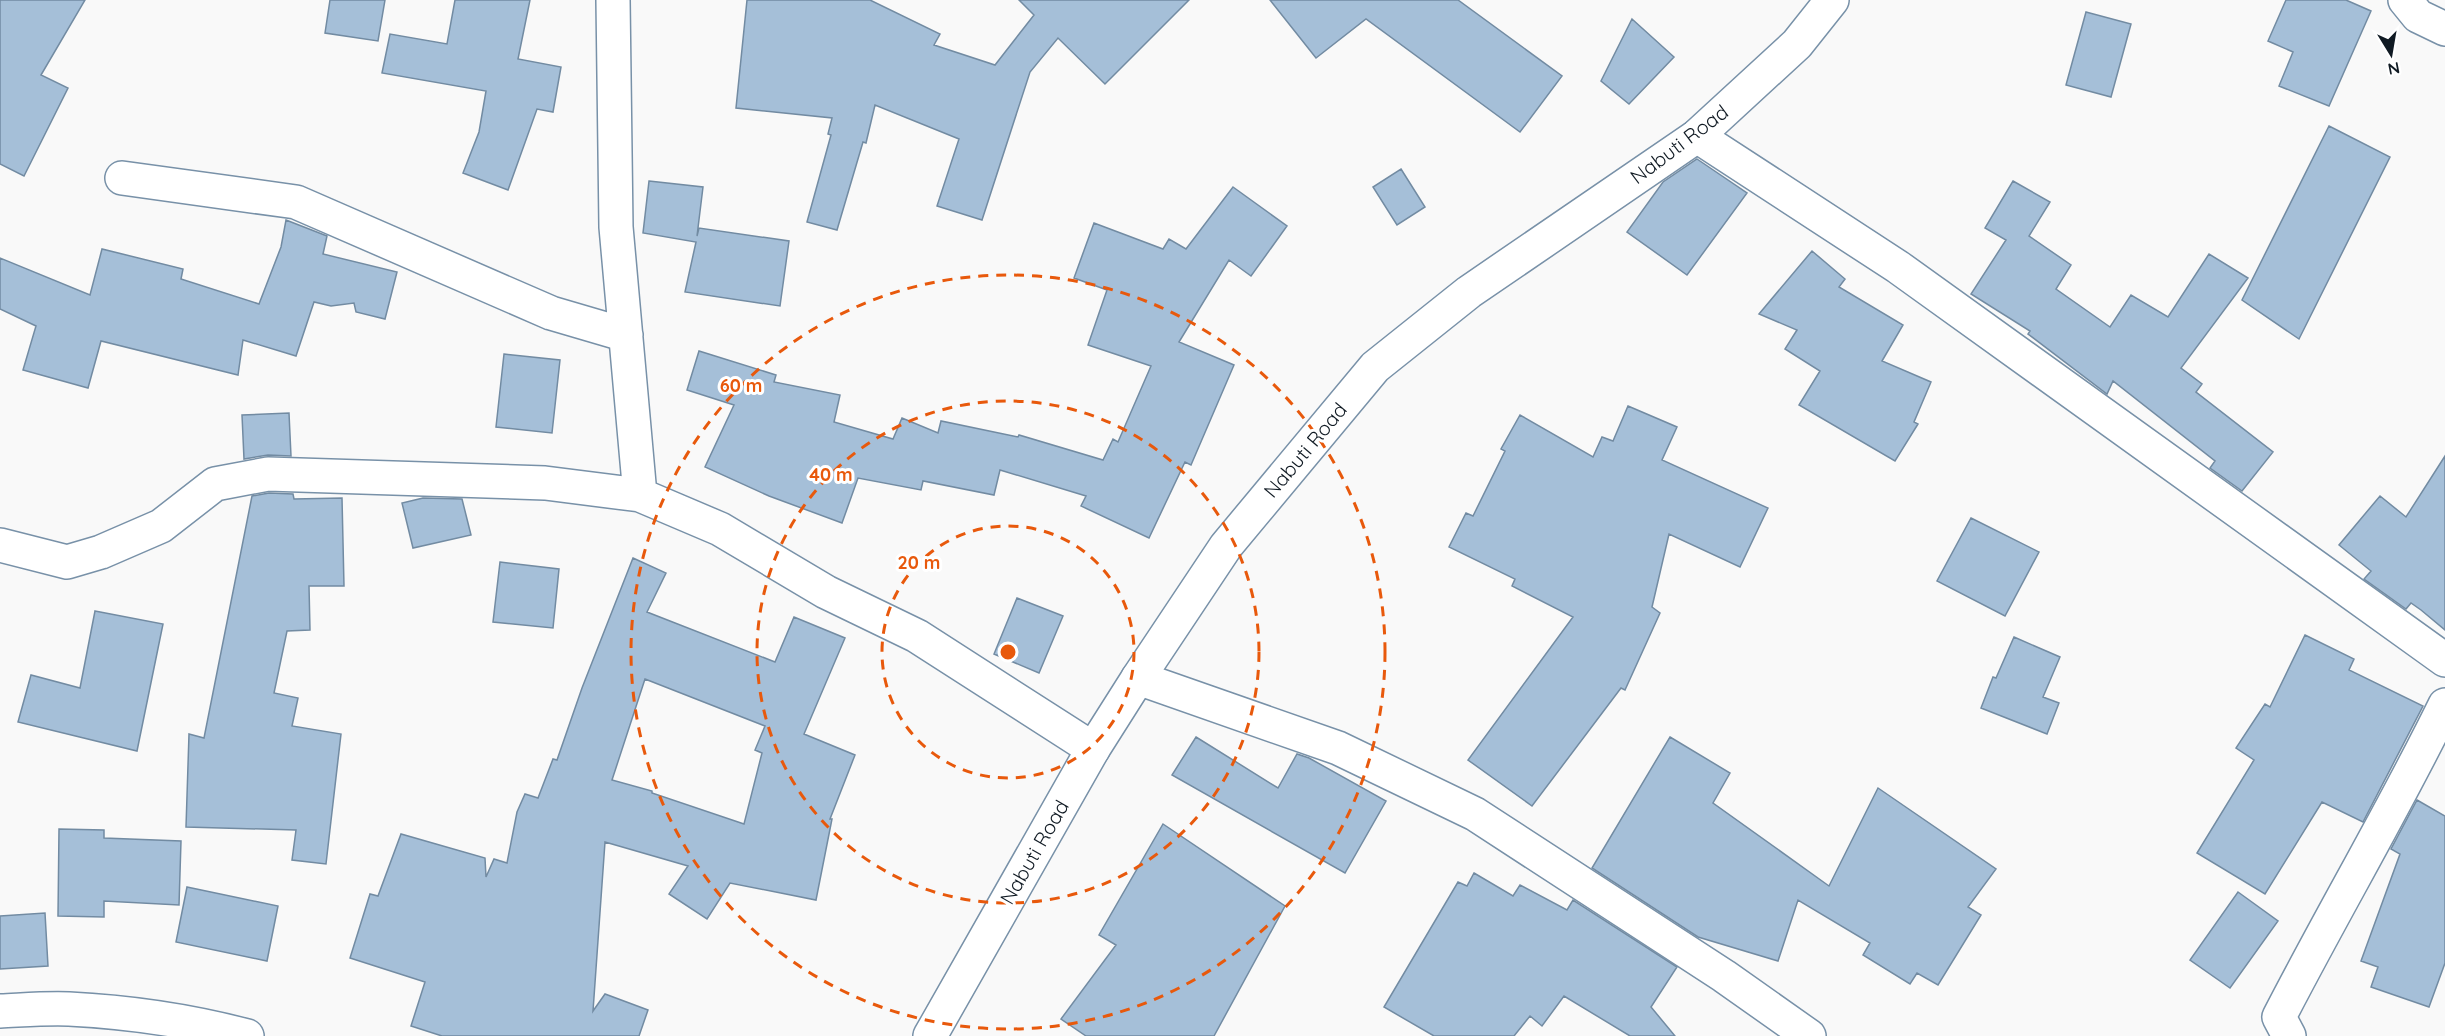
<svg xmlns="http://www.w3.org/2000/svg" width="2445" height="1036" font-family="Quicksand,sans-serif">
<style>
.building{fill:#a5bfd8;stroke:#728ba2;stroke-width:1.5;fill-rule:evenodd}
.lines{fill:none;stroke-linecap:round;stroke-linejoin:round}
.street-casing{stroke:#7891a8;stroke-width:36}
.secondary-casing{stroke:#7891a8;stroke-width:36}
.street{stroke:#fff;stroke-width:33}
.secondary{stroke:#fff;stroke-width:33}
.ring{fill:none;stroke:#e8590c;stroke-width:3;stroke-dasharray:10 8}
.labels{text-anchor:middle;dominant-baseline:central;stroke-width:6;stroke-linejoin:round;paint-order:stroke}
.street-label{font-size:20px;fill:#101a23;stroke:#fff}
.centre{fill:#e8590c;stroke:#fff;stroke-width:3}
.ring-label{font-size:18px;text-anchor:middle;font-weight:bold;fill:#e8590c;stroke:#fff;stroke-width:6;stroke-linejoin:round;paint-order:stroke}
</style>
<rect width="100%" height="100%" fill="#f9f9f9"/>
<path class="building" d="M0 0H85L41 75 68 88 24 176 0 164Z
M330 0H385L378 41 325 33Z
M455 0H530L518 59 561 67 553 112 537 109 508 190 463 173 479 132 486 91 382 73 390 34 447 44Z
M747 0H870L940 34 934 45 995 65 1034 15 1019 0H1189L1105 84 1058 38 1030 72 982 220 937 206 959 139 875 105 866 143 863 142 837 230 807 222 831 135 828 134 832 118 736 108Z
M1270 0H1458L1562 76 1520 132 1366 19 1316 58Z
M2286 0H2346L2371 11 2329 106 2279 86 2293 52 2268 41Z
M2086 12 2131 24 2111 97 2066 85Z
M1632 19 1674 57 1629 104 1601 81Z
M2329 126 2390 157 2299 339 2242 300Z
M1697 159 1747 193 1687 275 1627 232 1663 182Z
M1401 169 1425 207 1397 225 1373 187Z
M649 181 703 187 697 236 699 228 789 241 780 306 685 292 696 242 643 233Z
M2013 181 2050 202 2029 236 2071 265 2056 289 2110 327 2131 295 2168 317 2209 254 2248 278 2181 368 2202 384 2196 392 2273 452 2242 491 2210 468 2215 461 2113 381 2107 394 2028 334 2030 331 1971 294 2006 240 1985 228Z
M1233 187 1287 226 1251 276 1229 260 1179 342 1234 365 1191 465 1185 462 1149 538 1081 506 1086 496 1000 470 994 495 923 481 921 490 858 478 842 523 769 496 705 467 734 405 687 390 699 351 776 375 774 382 840 395 834 422 893 439 902 418 938 433 941 421 1018 437 1019 435 1103 460 1113 439 1118 442 1151 366 1088 345 1107 290 1074 278 1094 223 1163 249 1169 239 1186 249Z
M286 220 327 236 323 254 397 272 385 319 356 312 354 303 331 306 314 302 296 356 243 340 238 375 101 341 88 388 23 370 36 326 0 309V258L90 295 102 249 183 269 181 279 259 304 281 247Z
M1812 251 1845 279 1839 287 1903 325 1882 361 1931 382 1914 422 1918 424 1895 461 1799 405 1820 371 1785 349 1797 330 1759 314Z
M504 354 560 360 552 433 496 427Z
M1628 406 1677 427 1662 460 1768 508 1740 567 1669 534 1652 607 1660 613 1625 690 1621 688 1532 806 1468 760 1573 617 1512 586 1515 579 1449 547 1466 513 1473 516 1505 451 1501 449 1520 415 1593 457 1602 437 1613 441Z
M289 413 291 456 268 455 244 459 242 415Z
M2445 456V630L2421 610 2411 603 2406 609 2364 579 2371 571 2339 545 2380 496 2406 517Z
M269 493 293 494 294 499 342 498 344 586H309L310 630 287 631 274 693 298 698 292 726 341 734 326 864 292 860 296 830 186 827 189 734 204 738 252 496Z
M423 498 462 499 471 535 413 548 402 503Z
M1971 518 2039 552 2005 616 1937 581Z
M633 558 666 573 647 612 775 662 794 617 845 638 804 734 855 755 830 819H832L816 900 730 883 707 919 669 894 688 866 605 842 593 1011 605 994 648 1010 639 1036H442L411 1026 425 982 350 958 370 894 378 896 401 834 485 858 486 877 494 859 507 863 517 812 525 794 538 798 553 759 557 760 582 688ZM645 679 765 726 755 750 762 753 744 824 652 793V791L612 780Z
M500 562 559 569 553 628 493 622Z
M1017 598 1063 616 1039 673 994 654Z
M95 611 163 624 137 751 18 722 31 675 80 688Z
M2305 635 2354 659 2349 670 2423 706 2363 822 2322 802 2265 894 2197 853 2254 760 2236 748 2265 704 2270 707Z
M2014 637 2060 657 2043 697 2059 703 2047 734 1981 708 1993 677 1996 678Z
M1196 737 1278 788 1297 754 1309 758 1386 801 1345 873 1172 775Z
M1670 737 1730 773 1713 803 1829 886 1878 788 1996 869 1968 907 1981 915 1938 985 1917 973 1910 984 1863 955 1870 943 1798 900 1778 961 1698 937 1592 868Z
M2417 800 2445 816V963L2429 1007 2371 987 2378 967 2361 961 2400 854 2391 849Z
M1163 824 1285 906 1214 1036H1086L1061 1019 1116 945 1099 935Z
M59 829 104 830V838L181 841 179 905 104 901V917L58 916Z
M1474 873 1513 896 1520 885 1567 910 1573 900 1677 967 1651 1007 1675 1036H1630L1564 996 1542 1026 1530 1016 1514 1036H1434L1384 1007 1458 882 1467 886Z
M187 887 278 906 267 961 176 942Z
M2238 892 2278 921 2230 988 2190 960Z
M45 913 48 966 0 969V916Z"/>
<g class="lines">
<defs>
<path id="street" d="M613 0 616 227 640 495
M2405 0 2418 16 2445 29
M1697 136 1898 267 2445 660
M122 178 296 202 551 313 626 335
M0 545 67 562 101 552 161 526 215 484 268 474 545 483 640 495 720 529 826 592 917 636 1093 749
M1138 678 1338 748 1475 814 1724 976 1809 1036
M0 1011C23 1010 47 1008 69 1009 129 1012 190 1021 247 1036
M2289 1036 2279 1017C2333 912 2393 811 2445 705"/>
<path id="secondary" d="M930 1036 1093 749 1138 678 1226 546 1375 367 1469 292 1697 136 1797 44 1832 0"/>
</defs>
<use href="#street" class="street-casing"/>
<use href="#secondary" class="secondary-casing"/>
<use href="#street" class="street"/>
<use href="#secondary" class="secondary"/>
</g>
<g class="ring">
<circle cx="1008" cy="652" r="126"/>
<circle cx="1008" cy="652" r="251"/>
<circle cx="1008" cy="652" r="377"/>
</g>
<g class="labels">
<g class="street-label">
<text transform="translate(1679 144) rotate(-37)">Nabuti Road</text>
<text transform="translate(1305 450) rotate(-50)">Nabuti Road</text>
<text transform="translate(1034 852) rotate(-60)">Nabuti Road</text>
</g>
</g>
<circle cx="1008" cy="652" r="9" class="centre"/>
<g class="ring-label">
<text x="741" y="392">60 m</text>
<text x="831" y="481">40 m</text>
<text x="919" y="569">20 m</text>
</g>
<g transform="translate(2391 54) rotate(169)" stroke="#ffffff" stroke-width="4.5" paint-order="stroke">
<path d="M0-4.5L10 22L0 15L-10 22Z" fill="#101a23"/>
<text y="-9" font-size="16" font-weight="bold" text-anchor="middle" fill="#101a23">N</text>
</g>
</svg>
